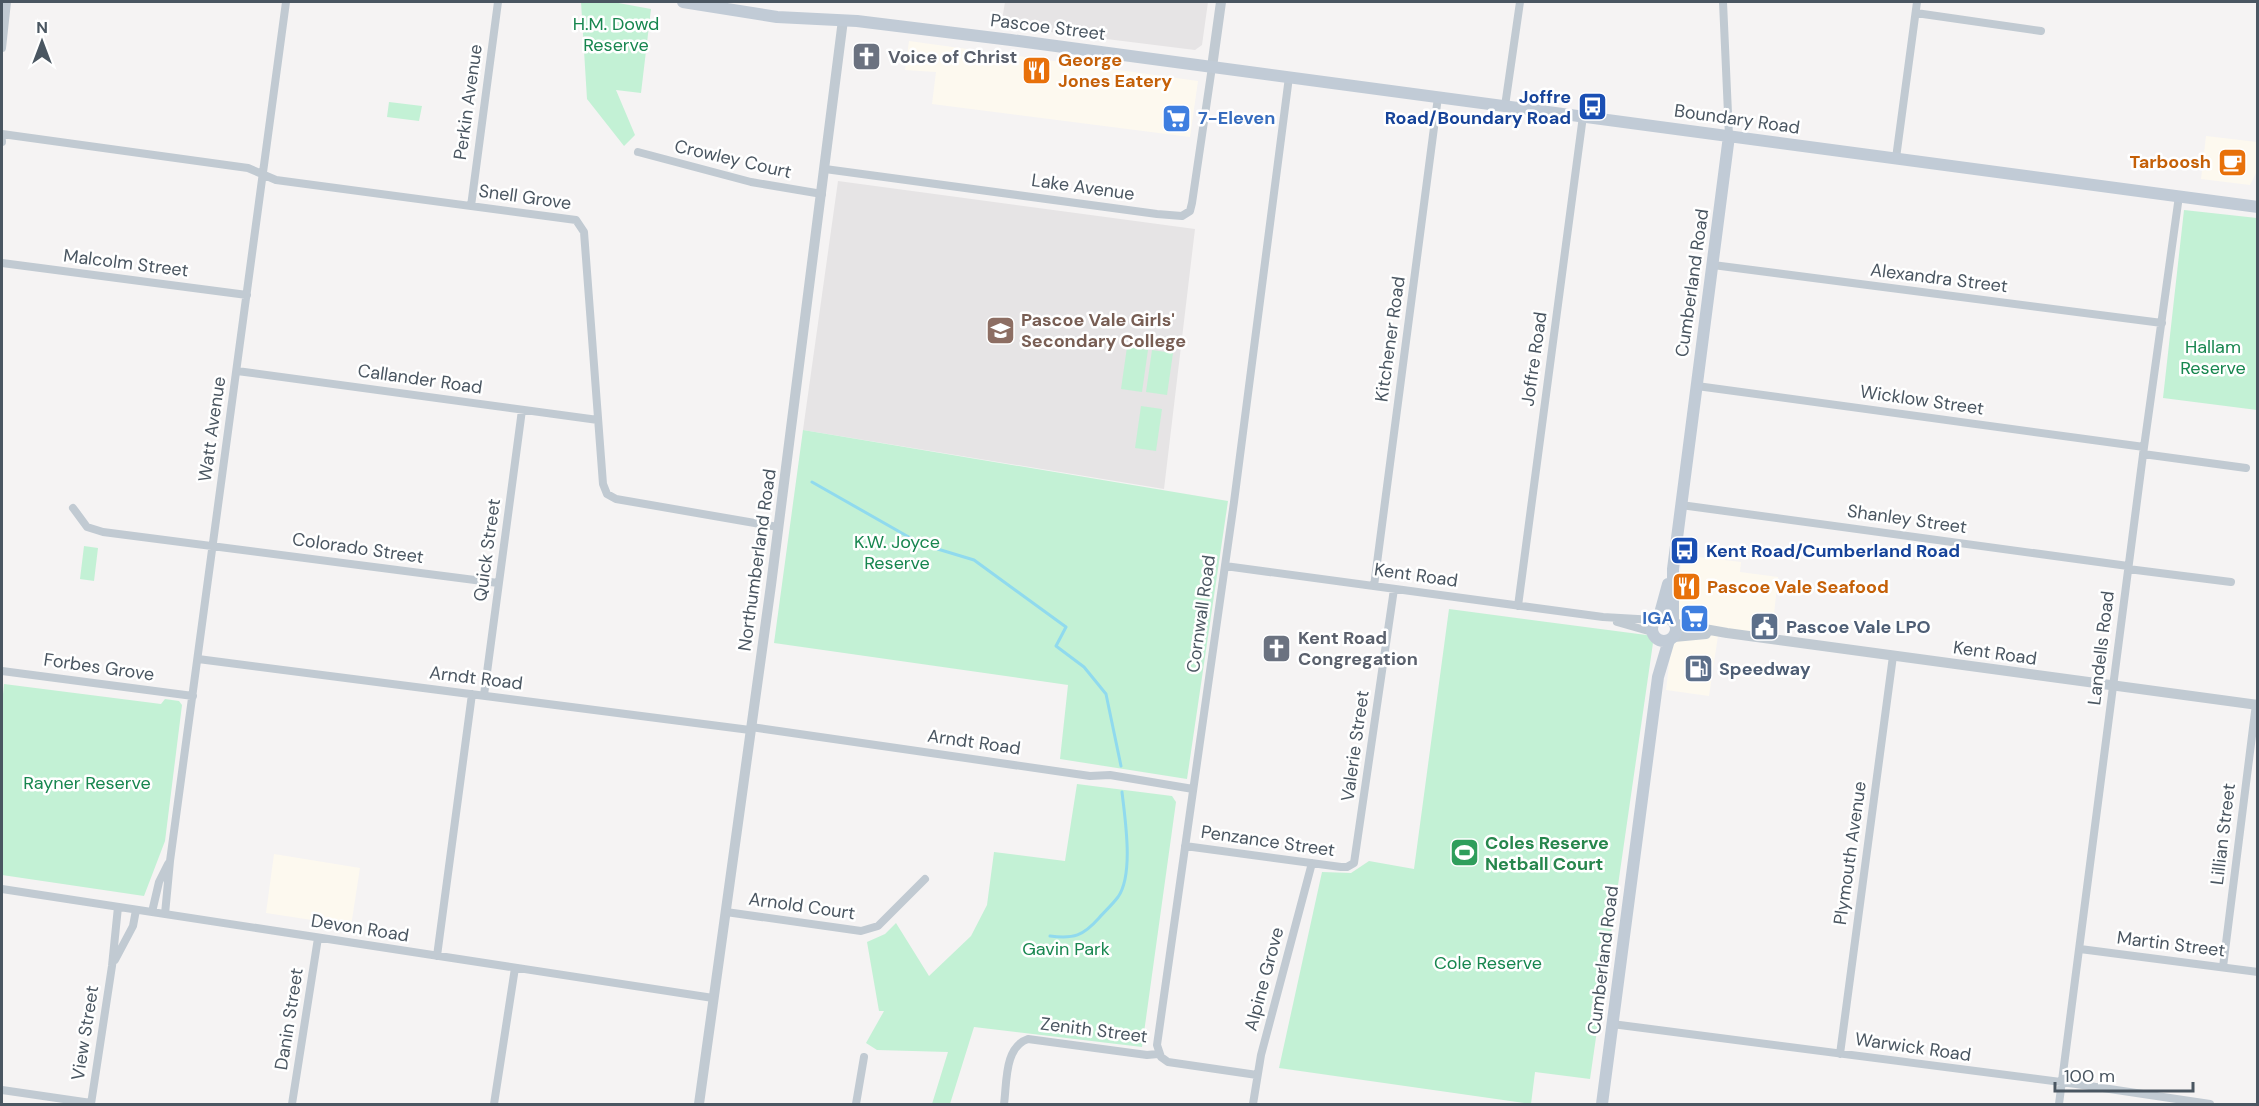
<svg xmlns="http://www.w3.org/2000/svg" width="2259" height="1106" font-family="'DM Sans',sans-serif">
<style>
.commercial{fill:#fdf9ef}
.education{fill:#e6e4e5}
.green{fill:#c3f1d5}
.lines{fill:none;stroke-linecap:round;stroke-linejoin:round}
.stream{stroke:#90daee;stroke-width:3}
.minor{stroke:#c1cad2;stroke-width:8}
.tertiary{stroke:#c1cad2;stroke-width:10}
.secondary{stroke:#c1cbd6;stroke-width:12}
.labels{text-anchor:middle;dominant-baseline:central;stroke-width:5;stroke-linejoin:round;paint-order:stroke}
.park-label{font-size:18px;fill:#17864f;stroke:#fff}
.street-label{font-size:18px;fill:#4a5661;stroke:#fff}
.worship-label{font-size:18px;font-weight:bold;fill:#5b616d;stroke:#fff;text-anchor:start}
.food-label{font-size:18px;font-weight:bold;fill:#c56008;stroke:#fff;text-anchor:start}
.transit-label{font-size:18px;font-weight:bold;fill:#164399;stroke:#fff;text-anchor:end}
.shop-label{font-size:18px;font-weight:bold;fill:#366cbe;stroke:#fff;text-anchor:start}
.education-label{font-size:18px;font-weight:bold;fill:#785e54;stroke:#fff;text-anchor:start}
.service-label{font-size:18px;font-weight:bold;fill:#4e5e75;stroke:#fff;text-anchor:start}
.leisure-label{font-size:18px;font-weight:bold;fill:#27864d;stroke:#fff;text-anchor:start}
</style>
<rect width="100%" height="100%" fill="#f5f3f3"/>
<path class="commercial" d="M909 41 1198 81 1190 137 932 104 936 72 905 70Z
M2206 136 2257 142V171L2250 185 2201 179Z
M1682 555 1741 562 1740 572 1778 577 1772 633 1719 629 1709 696 1666 690Z
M274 854 360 868 351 926 266 913Z"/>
<path class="education" d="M1005 2H1208L1202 45 1195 50 1001 26Z
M838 181 1195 229 1164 489 803 430Z"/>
<path class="green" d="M581 2H613L651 9 641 93 616 90 635 135 624 146 587 99Z
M389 102 422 106 419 121 387 117Z
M2184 210 2257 218V410L2163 398Z
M1127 347 1148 350 1142 392 1121 389Z
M1152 350 1173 353 1167 395 1146 392Z
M1141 406 1162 409 1156 451 1135 448Z
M803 430 1228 501 1187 779 1060 759 1068 685 774 643Z
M84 546 98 548 94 581 80 579Z
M1449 609 1654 636 1590 1079 1535 1072 1531 1104 1279 1068 1322 872 1351 873 1369 861 1414 869Z
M4 684 161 704 165 699 179 701 182 705 165 841 144 896 2 875V704Z
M1077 784 1172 796 1176 802 1142 1047 974 1027 950 1104H932L948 1052 877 1050 866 1043 884 1011H879L867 942 885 934 896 923 929 976 971 936 987 905 994 852 1065 861Z"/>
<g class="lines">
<path class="stream" d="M812 482 921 544 974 560 1066 627 1056 646 1084 667 1106 694 1121 766
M1050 936C1074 939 1083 936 1099 918 1105 911 1112 905 1118 897 1134 874 1125 819 1122 792"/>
<path class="minor" d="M1723 2 1729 136
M1916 13 2041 31
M2 48 7 2
M1505 106 1520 2
M2 134 248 168 276 180 576 220 584 232 603 484 607 494 616 499 778 527
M2 142V141
M638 152 751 182 822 194
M1896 158 1917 2
M825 169 1157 214 1182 216 1190 211 1192 203 1212 67
M471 206 498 2
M2 263 247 295
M1713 265 2162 323
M237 371 598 420
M1697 386 2144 447
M2143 454 2246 468
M1681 505 2128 566
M73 508 87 527 103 532 498 583
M1225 566 1603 617 1655 620
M2128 569 2231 582
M1374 586 1438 97
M1518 606 1583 116
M1617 622 1652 632
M198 659 750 730
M2 671 193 696
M484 695 522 410
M751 727 1090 776 1110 775 1193 789
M1185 846 1341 867H1347L1354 863 1394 589
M2 889 713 998
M152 912 159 882 168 864
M726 912 861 931 878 926 925 879
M165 914 170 861 286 2
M2080 949 2258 972
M437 956 472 694
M115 960 133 926 136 910
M2223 967 2256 704
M1612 1024 2076 1084 2210 1104
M1840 1054 1893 656
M1257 1075 1168 1062 1161 1057 1157 1045 1234 502 1289 77
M2 1090 91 1103
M91 1104 112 966 118 907
M292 1104 318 938
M494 1104 515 968
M856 1104 864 1057
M1004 1104C1007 1083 1004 1047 1028 1039L1147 1055 1158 1054
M1253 1104 1261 1055 1312 863
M2059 1104 2144 447 2179 196"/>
<path class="tertiary" d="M1212 67 1221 2
M1676 624 1727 633 2258 705
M1674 637 1706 634
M699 1104 771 585 843 20"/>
<path class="secondary" d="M683 2 777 17 857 21 1011 40 2258 207
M1652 629a12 12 0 1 1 24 0a12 12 0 1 1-24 0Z
M1659 617 1668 584
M1673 620V569L1729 136
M1602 1104 1658 677 1669 640"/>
</g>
<defs>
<symbol id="church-square" viewBox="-11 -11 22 22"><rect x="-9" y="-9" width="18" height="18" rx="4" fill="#6b7280" stroke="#fff"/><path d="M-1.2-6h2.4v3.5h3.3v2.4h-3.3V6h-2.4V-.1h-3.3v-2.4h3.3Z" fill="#fff"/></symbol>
<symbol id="restaurant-square" viewBox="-11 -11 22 22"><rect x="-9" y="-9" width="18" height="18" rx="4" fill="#e8710a" stroke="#fff"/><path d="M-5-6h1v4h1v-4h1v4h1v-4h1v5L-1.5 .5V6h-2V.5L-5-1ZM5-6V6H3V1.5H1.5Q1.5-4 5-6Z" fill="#fff"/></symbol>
<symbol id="bus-square" viewBox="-11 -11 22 22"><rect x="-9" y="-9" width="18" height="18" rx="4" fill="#1a4fb4" stroke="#fff"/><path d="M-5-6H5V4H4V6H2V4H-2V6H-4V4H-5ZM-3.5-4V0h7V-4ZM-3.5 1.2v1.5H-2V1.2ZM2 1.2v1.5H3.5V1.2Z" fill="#fff"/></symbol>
<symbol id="supermarket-square" viewBox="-11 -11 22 22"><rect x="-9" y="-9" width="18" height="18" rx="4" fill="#3f7fe0" stroke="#fff"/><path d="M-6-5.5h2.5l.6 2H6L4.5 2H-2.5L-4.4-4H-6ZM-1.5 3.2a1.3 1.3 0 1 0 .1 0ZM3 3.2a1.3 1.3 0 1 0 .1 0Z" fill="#fff"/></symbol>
<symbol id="cafe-square" viewBox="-11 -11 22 22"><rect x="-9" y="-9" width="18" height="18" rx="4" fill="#e8710a" stroke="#fff"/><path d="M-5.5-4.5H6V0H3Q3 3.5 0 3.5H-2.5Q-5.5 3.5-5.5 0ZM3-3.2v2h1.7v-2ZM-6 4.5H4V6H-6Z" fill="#fff"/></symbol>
<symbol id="school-square" viewBox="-11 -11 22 22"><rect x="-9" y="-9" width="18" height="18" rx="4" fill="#8d6e63" stroke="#fff"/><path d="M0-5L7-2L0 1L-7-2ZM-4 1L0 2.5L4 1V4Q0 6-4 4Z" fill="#fff"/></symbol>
<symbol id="civic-square" viewBox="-11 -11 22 22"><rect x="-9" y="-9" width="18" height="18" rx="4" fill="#5c6f8a" stroke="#fff"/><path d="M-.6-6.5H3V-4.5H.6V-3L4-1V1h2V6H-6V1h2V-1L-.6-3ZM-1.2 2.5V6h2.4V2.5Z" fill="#fff"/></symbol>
<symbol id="fuel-square" viewBox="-11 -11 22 22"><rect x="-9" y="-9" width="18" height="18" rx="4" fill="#5c6f8a" stroke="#fff"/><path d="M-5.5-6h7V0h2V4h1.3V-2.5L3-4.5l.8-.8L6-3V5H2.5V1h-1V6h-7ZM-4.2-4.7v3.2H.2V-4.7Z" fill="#fff"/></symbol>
<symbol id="stadium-square" viewBox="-11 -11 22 22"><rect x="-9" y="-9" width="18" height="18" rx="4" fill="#2e9e5b" stroke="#fff"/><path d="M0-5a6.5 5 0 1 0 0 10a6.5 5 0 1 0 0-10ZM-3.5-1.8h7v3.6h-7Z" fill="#fff"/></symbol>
</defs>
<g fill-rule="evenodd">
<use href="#church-square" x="850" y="40" width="33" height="33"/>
<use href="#restaurant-square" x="1020" y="54" width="33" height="33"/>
<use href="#bus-square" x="1576" y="90" width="33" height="33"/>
<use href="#supermarket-square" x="1160" y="102" width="33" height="33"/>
<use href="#cafe-square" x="2216" y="146" width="33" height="33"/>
<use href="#school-square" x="984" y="314" width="33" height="33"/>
<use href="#bus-square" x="1668" y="534" width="33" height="33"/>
<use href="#restaurant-square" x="1670" y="570" width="33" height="33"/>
<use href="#supermarket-square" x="1678" y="602" width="33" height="33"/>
<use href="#civic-square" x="1748" y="610" width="33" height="33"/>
<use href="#church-square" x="1260" y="632" width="33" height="33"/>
<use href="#fuel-square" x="1682" y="652" width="33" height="33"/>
<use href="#stadium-square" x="1448" y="836" width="33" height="33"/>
</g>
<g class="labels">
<g class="park-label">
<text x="616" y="24">H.M. Dowd<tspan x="616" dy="21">Reserve</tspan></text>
<text x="2213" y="347">Hallam<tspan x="2213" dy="21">Reserve</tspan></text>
<text x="897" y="542">K.W. Joyce<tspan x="897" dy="21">Reserve</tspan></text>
<text x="87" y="783">Rayner Reserve</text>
<text x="1066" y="949">Gavin Park</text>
<text x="1488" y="963">Cole Reserve</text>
</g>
<g class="street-label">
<text transform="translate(1048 27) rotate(7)">Pascoe Street</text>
<text transform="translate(468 102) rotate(-82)">Perkin Avenue</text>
<text transform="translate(1737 119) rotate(8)">Boundary Road</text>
<text transform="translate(733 159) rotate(13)">Crowley Court</text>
<text transform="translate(1083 187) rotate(8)">Lake Avenue</text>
<text transform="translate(525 197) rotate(8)">Snell Grove</text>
<text transform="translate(126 263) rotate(7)">Malcolm Street</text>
<text transform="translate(1939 278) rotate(7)">Alexandra Street</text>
<text transform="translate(1692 283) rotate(-82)">Cumberland Road</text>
<text transform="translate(1390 339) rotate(-82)">Kitchener Road</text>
<text transform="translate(1534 359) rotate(-82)">Joffre Road</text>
<text transform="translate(420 379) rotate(8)">Callander Road</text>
<text transform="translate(1922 400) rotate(8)">Wicklow Street</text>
<text transform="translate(212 429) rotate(-82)">Watt Avenue</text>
<text transform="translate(1907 519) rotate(8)">Shanley Street</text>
<text transform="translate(358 548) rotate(8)">Colorado Street</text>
<text transform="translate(487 550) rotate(-82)">Quick Street</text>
<text transform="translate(757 560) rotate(-82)">Northumberland Road</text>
<text transform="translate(1416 575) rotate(8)">Kent Road</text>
<text transform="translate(1201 614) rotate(-82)">Cornwall Road</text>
<text transform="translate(2101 648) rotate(-83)">Landells Road</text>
<text transform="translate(1995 653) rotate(8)">Kent Road</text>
<text transform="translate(99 667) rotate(8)">Forbes Grove</text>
<text transform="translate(476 678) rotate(7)">Arndt Road</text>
<text transform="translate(974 742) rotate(8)">Arndt Road</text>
<text transform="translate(1355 746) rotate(-82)">Valerie Street</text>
<text transform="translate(2223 834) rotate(-83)">Lillian Street</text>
<text transform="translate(1268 841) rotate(8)">Penzance Street</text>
<text transform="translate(1850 853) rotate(-82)">Plymouth Avenue</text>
<text transform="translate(802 906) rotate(8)">Arnold Court</text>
<text transform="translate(360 928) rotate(9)">Devon Road</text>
<text transform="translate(2171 944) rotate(7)">Martin Street</text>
<text transform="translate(1603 960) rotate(-83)">Cumberland Road</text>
<text transform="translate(1264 979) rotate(-75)">Alpine Grove</text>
<text transform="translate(289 1019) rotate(-81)">Danin Street</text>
<text transform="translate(1094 1030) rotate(7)">Zenith Street</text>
<text transform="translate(85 1033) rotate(-81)">View Street</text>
<text transform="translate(1913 1047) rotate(8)">Warwick Road</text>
</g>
<g class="worship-label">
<text x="888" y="57">Voice of Christ</text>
<text x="1298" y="638">Kent Road<tspan x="1298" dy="21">Congregation</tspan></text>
</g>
<g class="food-label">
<text x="1058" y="60">George<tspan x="1058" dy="21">Jones Eatery</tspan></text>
<text x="2211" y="162" text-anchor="end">Tarboosh</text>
<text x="1707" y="587">Pascoe Vale Seafood</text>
</g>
<g class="transit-label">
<text x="1571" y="97">Joffre<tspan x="1571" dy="21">Road/Boundary Road</tspan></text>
<text x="1706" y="551" text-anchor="start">Kent Road/Cumberland Road</text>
</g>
<g class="shop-label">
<text x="1198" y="118">7-Eleven</text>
<text x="1674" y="618" text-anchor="end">IGA</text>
</g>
<g class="education-label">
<text x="1021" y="320">Pascoe Vale Girls'<tspan x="1021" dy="21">Secondary College</tspan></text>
</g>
<g class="service-label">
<text x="1786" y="627">Pascoe Vale LPO</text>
<text x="1719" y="669">Speedway</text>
</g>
<g class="leisure-label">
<text x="1485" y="843">Coles Reserve<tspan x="1485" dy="21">Netball Court</tspan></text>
</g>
</g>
<rect width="2259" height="1106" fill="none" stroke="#4a5661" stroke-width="6"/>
<g transform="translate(42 42)" stroke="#ffffff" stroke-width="4.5" paint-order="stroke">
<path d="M0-4.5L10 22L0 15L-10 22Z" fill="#4a5661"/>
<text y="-9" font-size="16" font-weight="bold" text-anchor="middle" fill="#4a5661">N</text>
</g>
<path d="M2055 1082v9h138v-9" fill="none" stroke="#4a5661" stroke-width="3"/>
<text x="2064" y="1082" font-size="18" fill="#4a5661" stroke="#ffffff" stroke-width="4.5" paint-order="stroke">100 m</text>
</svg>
